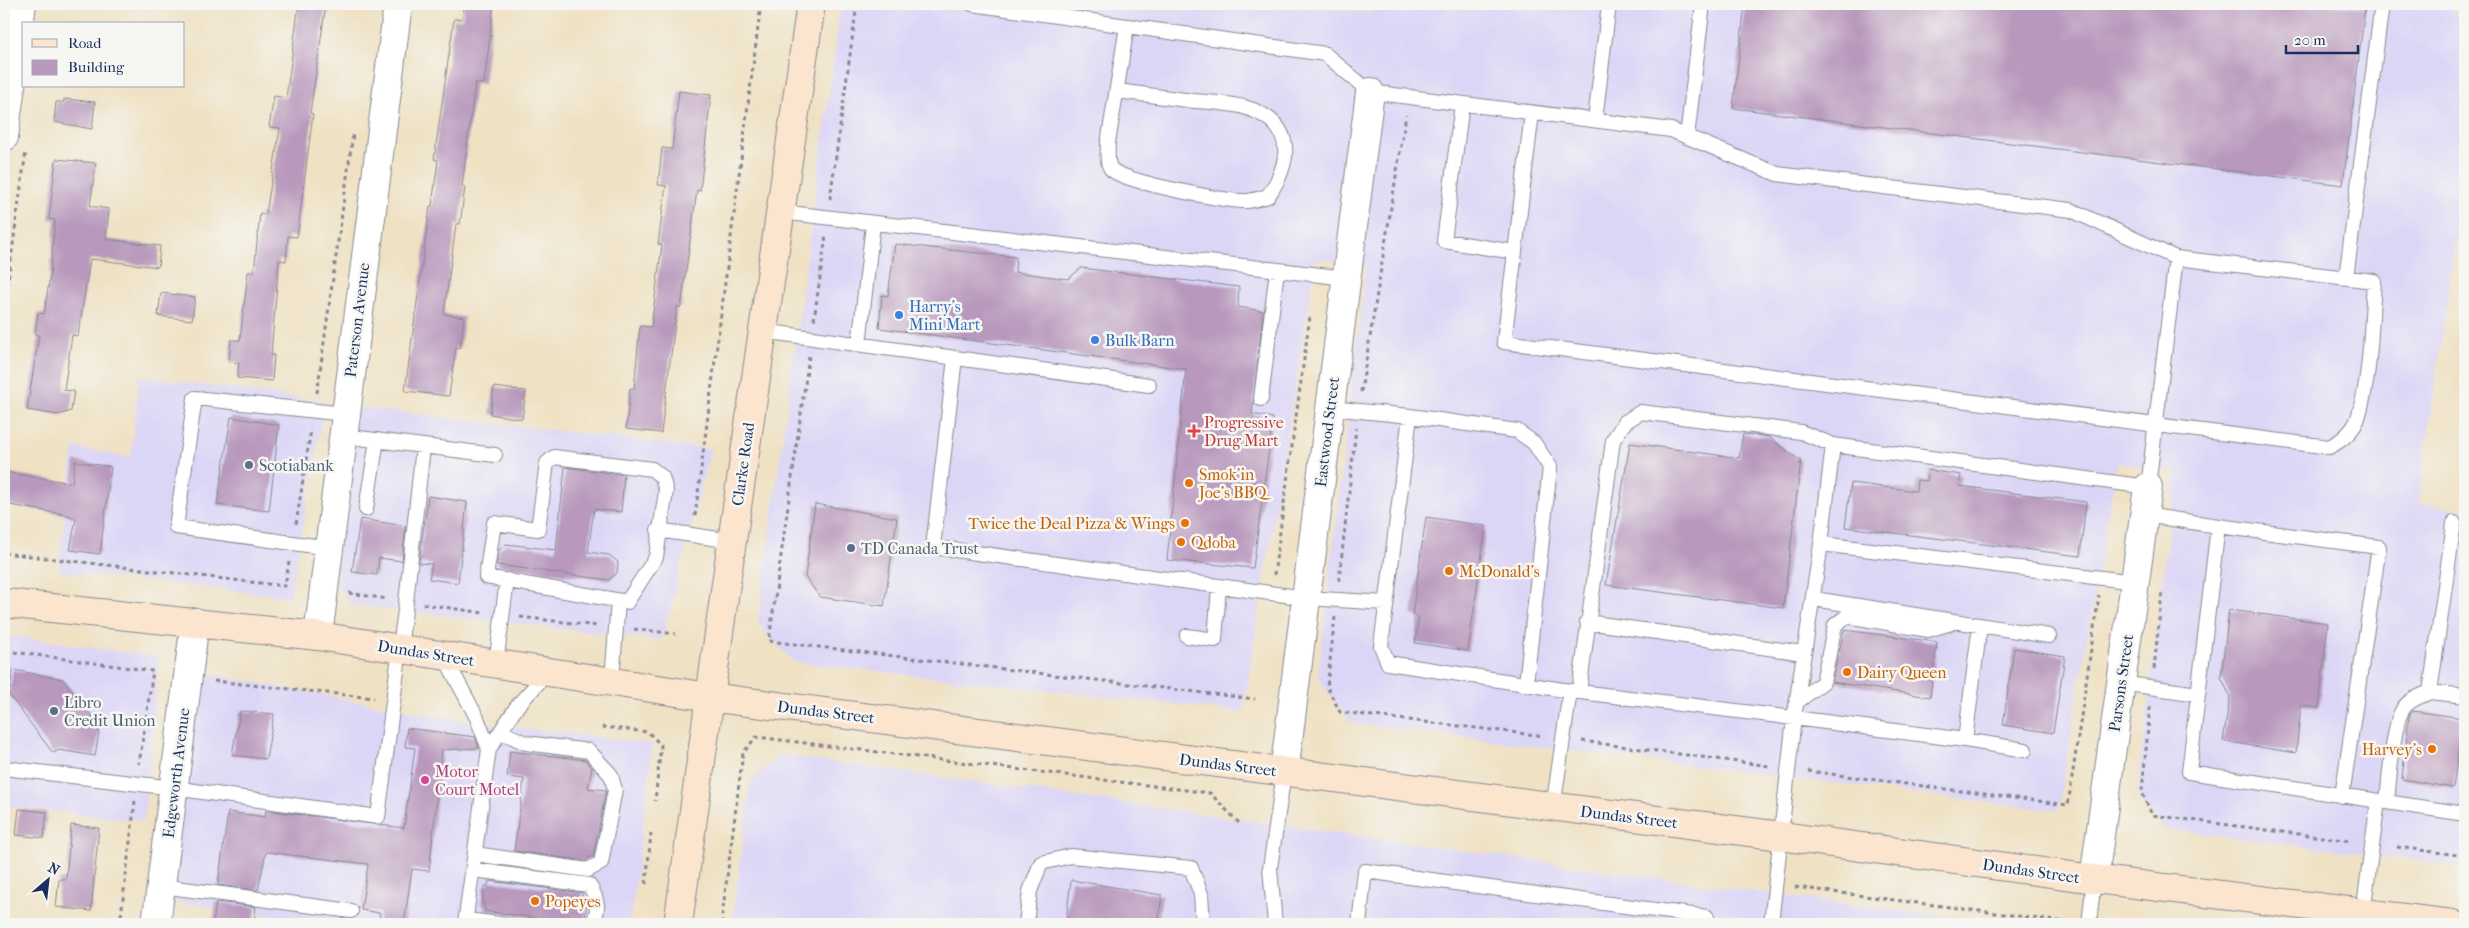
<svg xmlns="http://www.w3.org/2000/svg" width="2469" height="928" font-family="'IM FELL French Canon',serif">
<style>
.built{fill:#dcd6f6;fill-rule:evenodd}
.building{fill:#b898bc}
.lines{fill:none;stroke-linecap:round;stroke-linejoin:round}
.lane-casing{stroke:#858890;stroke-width:16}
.street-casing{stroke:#858890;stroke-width:30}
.secondary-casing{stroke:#858890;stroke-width:30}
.path{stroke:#858890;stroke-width:3;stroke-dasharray:4 4;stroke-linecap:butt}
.lane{stroke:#fff;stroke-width:14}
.street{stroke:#fff;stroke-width:28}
.secondary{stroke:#fce5cf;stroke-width:28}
.shop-dot{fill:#3f7fe0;stroke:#f6f6f2;stroke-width:2}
.health-dot{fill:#e0444e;stroke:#f6f6f2;stroke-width:2}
.service-dot{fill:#5c6f8a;stroke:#f6f6f2;stroke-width:2}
.food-dot{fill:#e8710a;stroke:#f6f6f2;stroke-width:2}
.hotel-dot{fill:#d1479c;stroke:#f6f6f2;stroke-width:2}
.labels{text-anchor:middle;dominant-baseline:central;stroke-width:5;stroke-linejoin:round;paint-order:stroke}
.shop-label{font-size:16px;fill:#366cbe;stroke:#f6f6f2;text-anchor:start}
.street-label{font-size:16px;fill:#1b2f5e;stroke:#f6f6f2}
.health-label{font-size:16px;fill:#be3a42;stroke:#f6f6f2;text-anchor:start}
.service-label{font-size:16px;fill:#4e5e75;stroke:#f6f6f2;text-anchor:start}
.food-label{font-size:16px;fill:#c56008;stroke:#f6f6f2;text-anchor:start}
.hotel-label{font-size:16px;fill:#b23c85;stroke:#f6f6f2;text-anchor:start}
</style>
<rect width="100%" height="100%" fill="#f6f6f2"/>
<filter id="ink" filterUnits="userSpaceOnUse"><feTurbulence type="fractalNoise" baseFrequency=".02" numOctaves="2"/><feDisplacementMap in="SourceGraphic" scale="10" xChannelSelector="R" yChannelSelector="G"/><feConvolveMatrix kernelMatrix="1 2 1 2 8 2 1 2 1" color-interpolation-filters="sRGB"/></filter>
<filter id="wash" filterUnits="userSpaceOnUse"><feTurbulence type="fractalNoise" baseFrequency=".0096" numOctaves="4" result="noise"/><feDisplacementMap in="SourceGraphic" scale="20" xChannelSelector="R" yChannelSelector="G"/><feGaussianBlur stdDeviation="1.12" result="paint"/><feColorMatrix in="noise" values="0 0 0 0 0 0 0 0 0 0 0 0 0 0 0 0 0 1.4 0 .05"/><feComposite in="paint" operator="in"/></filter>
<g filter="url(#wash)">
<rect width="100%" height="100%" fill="#efe1c3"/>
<path class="built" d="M841 4H1306L1372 14 1373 4H2453L2452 14 2465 15V175L2418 503 2465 509V866L2165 829 2137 797 2176 472 2117 463 2058 811 1351 723 1318 678 1366 264 1316 259 1243 712 794 662 758 624ZM1362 364H1366L1573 392Z
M139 376 325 402 290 597 58 571 74 448 131 457Z
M356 407 711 449 662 640 351 605 335 582Z
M4 635 159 657 144 821 4 806Z
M200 672 461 721 653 744 630 924H333L170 901Z
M780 755 1829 902 2008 924H732L751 780Z"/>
<g id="blocks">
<path class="building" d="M299 4H326L310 113 313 114 297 237 288 236 286 261 279 260 271 355H274L272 381 237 378 239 363 229 362 231 340H240L248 272H254L260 213 266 214 280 128 269 127 274 96 286 98Z
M464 4H494L484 84 475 83 462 187H465L460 224H456L444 314 464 317 460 348 456 347 449 396 405 391 430 206H432L438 160 434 159 454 19H462Z
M1745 4H2332L2365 8 2343 185 1733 108Z
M679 91 711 95 700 191 697 190 681 307H677L661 433 626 429 630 388 634 389 640 326 651 327 662 245 658 244 666 186 658 185 662 148 672 149Z
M64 99 95 102 92 129 54 122 56 102H64Z
M56 159 96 163 90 206 109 209 106 239 160 246 158 267 90 259 78 336 72 335 64 390 74 391 71 411 59 415 27 410 39 335H35L38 313 44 314 50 276 55 220 49 219Z
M895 244 1016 257 1015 272 1068 279 1081 268 1239 287 1238 307 1263 311 1252 414 1273 418 1253 568 1167 560 1186 369 879 328 882 295 888 296Z
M161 293 195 297 192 320 158 316Z
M494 387 526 391 522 419 490 414Z
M231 417 279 425 269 511 217 505Z
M1743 434 1769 437 1801 461 1783 608 1606 585 1630 443 1739 458Z
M75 461 111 467 100 554 70 550 76 519 68 515 4 504V472L72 483Z
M565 467 624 475 621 512 594 509 588 552 609 555 618 562 617 573 609 580 497 565 499 550 506 544 556 550Z
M1929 470 1961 475 1959 486 2086 502 2080 556 1845 527 1851 483 1916 491 1917 480 1927 481Z
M428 496 467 502 458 583 429 579 432 564 419 563Z
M815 504 897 518 884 606 820 597 805 577Z
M1426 517 1486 526 1468 651 1415 643 1419 617 1412 615Z
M360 519 406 526 402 561 379 558 377 575 352 572Z
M2229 610 2328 623 2319 708 2301 705 2296 753 2223 741 2230 696 2221 677Z
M1844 630 1937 642 1930 697 1832 682Z
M2014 648 2065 656 2053 733 2003 725Z
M13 670 63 679 100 726 95 756 59 750 53 753 9 695Z
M240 711 274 714 266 759 232 755Z
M2413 711 2463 718 2453 788 2402 779 2409 716Z
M407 728 475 737 479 748 442 750 429 871 412 869 404 924H378L380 913 361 910 368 864 266 852 258 890 218 885 228 812 265 817 266 810 404 828 415 748 405 747Z
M510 751 585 760 592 768 588 788 606 790 593 857H589L586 861 514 851 524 779 507 777Z
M19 809 47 812 44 838 16 835Z
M71 825 99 828 91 911 56 907 59 879H66Z
M1071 880 1162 895 1158 924H1076L1066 921Z
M489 881 583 893 582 897 587 901 585 919 579 918V924L485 911 484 905 482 904 484 887 488 885Z
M216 902 256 907 254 924H213Z"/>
</g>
</g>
<g filter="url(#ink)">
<use href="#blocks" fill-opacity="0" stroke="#858890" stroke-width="1"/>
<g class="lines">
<defs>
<path id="lane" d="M972 4 1325 54 1370 92 1671 130 1777 174 2071 210 2176 258 2374 281C2371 324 2371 377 2358 418 2353 432 2341 441 2329 447L1504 342 1532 113
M1117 91C1143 94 1169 98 1194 101 1210 102 1228 103 1244 107 1294 122 1294 158 1268 196 1260 198 1250 202 1242 201 1222 200 1122 182 1111 169 1106 162 1108 151 1108 143L1127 26
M1462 104 1444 241 1515 252
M1595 120 1609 4
M1687 137 1703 4
M781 212 1346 278
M2346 278 2382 4
M763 331 1149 385
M859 344 873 224
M955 358 933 547 1306 598 1386 603
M1261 399 1277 270
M1330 408 1410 416 1381 646 1388 663 1570 691 1553 808
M1410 416 1517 431 1534 443 1550 467 1526 684
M343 436 495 455
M554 457 652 469 662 477 666 491 656 557 627 602 486 577 494 523 538 529 547 463Z
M366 509 377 440
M2145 515 2218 526 2189 772 2465 814
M2454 523 2430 692 2465 696
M2218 526 2379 547 2342 796
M658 530 732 541
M1821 544 1833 445 2148 487 2176 258
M329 548 176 527 195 398 345 414
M1814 599 2049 636
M1587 622 1803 653
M1187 636 1215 640 1219 586
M444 656 477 718 489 749
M496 664 507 580
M612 681 618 601
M2121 683 2198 694
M1572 691 1794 718 1771 924
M1579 692 1613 440 1625 422 1641 412 1801 432 1833 445
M1797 702 1823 682 1835 625 1847 616 1928 630 1951 623
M1965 740 1980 625
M2025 750 1965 740 1794 718 1821 544 2135 582
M4 768 174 788 378 817 406 602 423 447
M2387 802C2389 782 2393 723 2403 709 2408 700 2421 696 2430 692
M475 854 588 870 601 863 615 790 611 775 589 751 526 743 501 732
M473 870 589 885C598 899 600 909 592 924
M161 886 351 911
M2363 913 2378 801
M466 920 500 924
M465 924 489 749 518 705 548 672
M1026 924 1030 891 1041 863 1071 856 1191 868 1201 894 1203 924
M1275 924 1270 868 1284 773
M1359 924 1365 871 1707 917V924
M2089 924 2094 879"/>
<path id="street" d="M4 137 22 4
M318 636 398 4
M1284 773 1370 92
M2094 879 2148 487
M156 924 195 622"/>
<path id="secondary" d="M4 603 318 636 709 697 1781 836 2094 879 2452 924
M678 924 732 541 811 4"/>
</defs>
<use href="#lane" class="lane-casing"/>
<use href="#street" class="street-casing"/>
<use href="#secondary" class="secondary-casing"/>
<path class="path" d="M830 199 857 4
M4 309 26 151
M814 320 826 235
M809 356 769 641 1255 699
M1361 392 1406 115
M317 393 353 134
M695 516 761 4
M296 524 311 429
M4 553 285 586 289 562
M1274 575 1310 316
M1339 581 1356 428
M349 593 387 599
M423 604 484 613
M520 617 598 626
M1335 617 1327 687 1340 712 1544 736
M634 629 676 634
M6 651 153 671 139 764
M2154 669 2162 591
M214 681 374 698
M2150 707 2142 792 2152 815 2352 841
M602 727 648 732 661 745 655 801
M1582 741 1769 766
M1808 771 2068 805 2099 595
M2397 847 2465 856
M646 884 651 833
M1795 887 2072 923
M120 924 135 801
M721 924 743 753 756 737 1210 793 1240 824"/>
<use href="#lane" class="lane"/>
<use href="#street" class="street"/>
<use href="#secondary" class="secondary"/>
</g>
</g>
<g class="shop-dot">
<circle cx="899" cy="315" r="5"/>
<circle cx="1095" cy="340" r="5"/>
</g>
<path class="health-dot" d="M1191.5 423.5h5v5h5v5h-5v5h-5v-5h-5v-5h5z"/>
<g class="service-dot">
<circle cx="249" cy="465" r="5"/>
<circle cx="851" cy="548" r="5"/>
<circle cx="54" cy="711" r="5"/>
</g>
<g class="food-dot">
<circle cx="1189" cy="483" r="5"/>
<circle cx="1185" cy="523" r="5"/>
<circle cx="1181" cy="542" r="5"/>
<circle cx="1449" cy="571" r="5"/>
<circle cx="1847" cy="672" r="5"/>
<circle cx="2432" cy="749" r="5"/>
<circle cx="535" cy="901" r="5"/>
</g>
<circle class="hotel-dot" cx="425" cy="780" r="5"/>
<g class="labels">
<g class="shop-label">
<text x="909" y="306">Harry's<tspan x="909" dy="18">Mini Mart</tspan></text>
<text x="1105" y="340">Bulk Barn</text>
</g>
<g class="street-label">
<text transform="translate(357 320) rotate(-83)">Paterson Avenue</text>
<text transform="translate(1327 432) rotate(-83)">Eastwood Street</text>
<text transform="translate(743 464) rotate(-82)">Clarke Road</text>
<text transform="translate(426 653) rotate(9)">Dundas Street</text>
<text transform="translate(2121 683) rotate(-82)">Parsons Street</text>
<text transform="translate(826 712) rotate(7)">Dundas Street</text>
<text transform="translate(1228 765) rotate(7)">Dundas Street</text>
<text transform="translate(176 773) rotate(-83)">Edgeworth Avenue</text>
<text transform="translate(1629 817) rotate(7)">Dundas Street</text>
<text transform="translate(2031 871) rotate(8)">Dundas Street</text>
</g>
<g class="health-label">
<text x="1204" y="422">Progressive<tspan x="1204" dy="18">Drug Mart</tspan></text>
</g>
<g class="service-label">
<text x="259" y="465">Scotiabank</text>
<text x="861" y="548">TD Canada Trust</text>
<text x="64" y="702">Libro<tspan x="64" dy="18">Credit Union</tspan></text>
</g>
<g class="food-label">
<text x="1199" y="474">Smok'in<tspan x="1199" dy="18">Joe's BBQ</tspan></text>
<text x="1175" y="523" text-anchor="end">Twice the Deal Pizza &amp; Wings</text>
<text x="1191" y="542">Qdoba</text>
<text x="1459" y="571">McDonald's</text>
<text x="1857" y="672">Dairy Queen</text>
<text x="2422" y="749" text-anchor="end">Harvey's</text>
<text x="545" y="901">Popeyes</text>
</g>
<g class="hotel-label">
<text x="435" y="771">Motor<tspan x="435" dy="18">Court Motel</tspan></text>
</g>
</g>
<rect width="2469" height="928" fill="none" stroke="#f6f6f2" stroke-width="20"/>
<rect x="22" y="22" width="162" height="65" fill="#f6f6f2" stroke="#9ea6b7"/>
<rect x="32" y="39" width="25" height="8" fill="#fce5cf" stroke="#9ea6b7"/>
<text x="68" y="48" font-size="15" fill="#1b2f5e">Road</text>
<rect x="32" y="60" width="25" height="15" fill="#b898bc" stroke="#9ea6b7"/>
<text x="68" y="72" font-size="15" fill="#1b2f5e">Building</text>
<g transform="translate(48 880) rotate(28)" stroke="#f6f6f2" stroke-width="4" paint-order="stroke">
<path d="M0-4L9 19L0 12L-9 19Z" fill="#1b2f5e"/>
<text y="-8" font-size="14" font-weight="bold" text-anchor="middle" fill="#1b2f5e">N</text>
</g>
<path d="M2286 45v8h72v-8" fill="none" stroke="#1b2f5e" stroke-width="2.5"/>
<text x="2294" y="45" font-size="15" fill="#1b2f5e" stroke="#f6f6f2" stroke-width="4" paint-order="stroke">20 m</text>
</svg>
